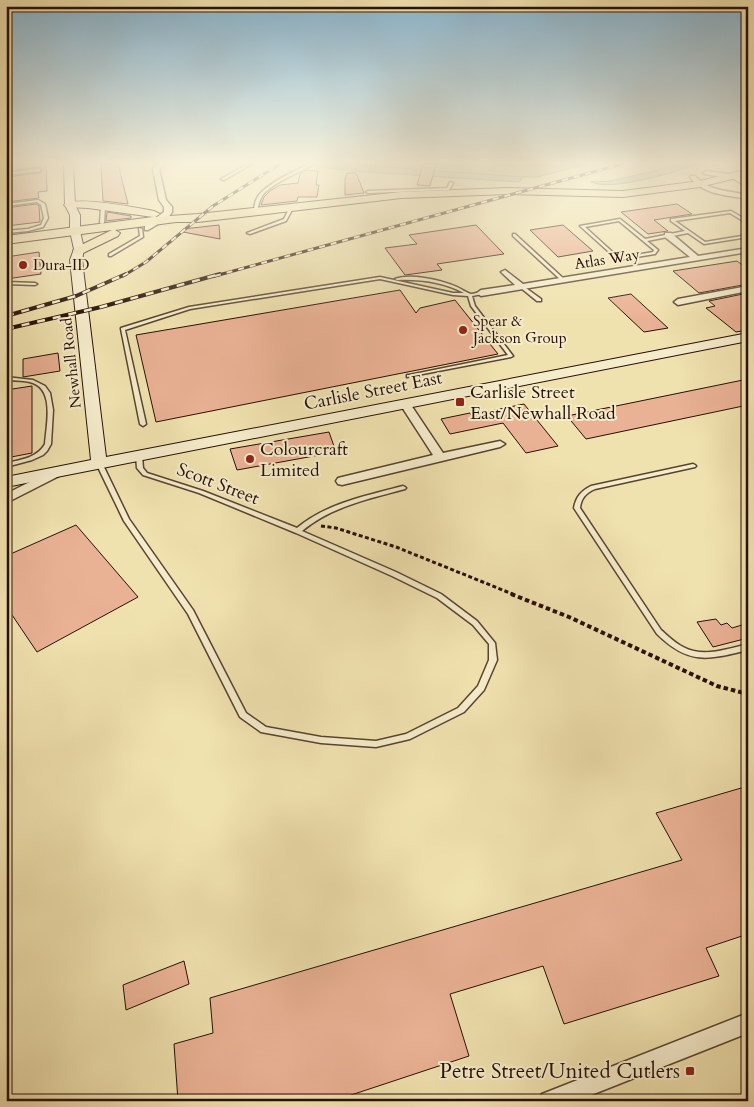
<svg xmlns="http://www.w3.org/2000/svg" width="754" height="1107" font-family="Cardo,serif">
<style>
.green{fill:#bdc288;stroke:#726846}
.water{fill:#9cbcb3;stroke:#6d776d}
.building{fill:#eab295;stroke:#260f05}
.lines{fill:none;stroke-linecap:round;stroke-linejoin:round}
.service-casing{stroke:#584430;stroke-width:3}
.minor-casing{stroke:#584430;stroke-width:3}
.secondary-casing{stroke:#260f05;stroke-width:2}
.primary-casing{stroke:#260f05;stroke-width:2}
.path-far2{stroke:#260f05;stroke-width:2;stroke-dasharray:2 1;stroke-linecap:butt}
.path-far1{stroke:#260f05;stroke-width:3;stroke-dasharray:4 2.5;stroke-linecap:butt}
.path{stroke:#260f05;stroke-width:4;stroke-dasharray:4.5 3;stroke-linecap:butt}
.service{fill:#f5eccb;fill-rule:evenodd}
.minor{fill:#f5eccb;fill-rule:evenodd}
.secondary{fill:#f5eccb;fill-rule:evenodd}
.primary{fill:#f0e2af;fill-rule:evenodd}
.rail-far1-casing{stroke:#260f05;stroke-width:3}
.rail-casing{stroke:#260f05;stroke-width:4}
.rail-far1{stroke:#f5eccb;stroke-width:2;stroke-dasharray:6;stroke-linecap:butt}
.rail{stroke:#f5eccb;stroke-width:2.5;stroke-dasharray:8;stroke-linecap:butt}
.poi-dot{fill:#8f2418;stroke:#f5eccb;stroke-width:2}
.labels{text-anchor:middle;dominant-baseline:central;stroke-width:4;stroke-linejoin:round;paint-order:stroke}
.far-street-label{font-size:15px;fill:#260f05;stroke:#f5eccb}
.far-poi-label{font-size:15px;fill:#260f05;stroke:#f5eccb;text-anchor:start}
.street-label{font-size:18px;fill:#260f05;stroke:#f5eccb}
.poi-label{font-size:18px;fill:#260f05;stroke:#f5eccb;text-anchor:start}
.near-poi-label{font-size:21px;fill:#260f05;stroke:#f5eccb;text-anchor:end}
</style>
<rect width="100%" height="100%" fill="#f0e2af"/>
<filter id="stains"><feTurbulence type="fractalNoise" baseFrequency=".004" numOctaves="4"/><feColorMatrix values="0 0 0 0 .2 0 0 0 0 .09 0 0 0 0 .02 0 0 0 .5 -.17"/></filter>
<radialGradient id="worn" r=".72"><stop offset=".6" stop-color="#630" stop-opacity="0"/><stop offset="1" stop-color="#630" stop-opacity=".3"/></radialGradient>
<path class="green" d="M345 164H585L538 177H511Z"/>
<path class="water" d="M309 164H345L523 177 519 182 352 171 321 167Z
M683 164H701C676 171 613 192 591 182L611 181 666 168 667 166Z"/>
<path class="building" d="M6 164H46L47 191 38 192 39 198 6 202V177L40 173 42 171 41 168 39 167 6 171Z
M101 164H118L128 204 103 201Z
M423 164H436L430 186 417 185Z
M306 170 318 171 316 185H319L317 197H298L297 201 261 205 264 197 270 191 280 185 298 183 300 174Z
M347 173H356L364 193 345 195V179Z
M36 204 39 206 40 222 6 226V208Z
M677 204 692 214 654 220 668 231 648 234 621 212Z
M107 212 131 216V218L106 221Z
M219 225 220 239 183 232V229Z
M476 225 504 254 437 264 442 270 405 275 385 248 417 244 409 235Z
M563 225 593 251 558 257 530 230Z
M39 252 41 274 6 279V257Z
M737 261 748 269V284L699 293 673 271Z
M400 290 416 313 420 308 455 300 498 354 156 422 136 335Z
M748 293V330L736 332 706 308 715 306 709 301Z
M631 294 668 328 644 332 608 298Z
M58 353 60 371 23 377V359Z
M748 379V405L586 439 567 416Z
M32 386V453L6 458V390Z
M524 404 558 446 526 453 503 423 450 434 441 419 470 413 471 415Z
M329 432 336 452 237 470 230 449Z
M76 525 138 597 37 652 6 606V556Z
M716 619 721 625 727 623 732 628 742 625 748 632V638L713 647 697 622Z
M748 786V934L706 948 719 976 564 1024 543 966 450 994 469 1056 333 1101H178L174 1044 213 1033 210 998 682 860 656 813Z
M184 961 189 984 126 1010 123 985Z"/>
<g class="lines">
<defs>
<path id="service" d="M248 164H252L224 180 221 179Z
M310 164H314C300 172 270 184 262 196 259 201 258 207 257 212L254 213C254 207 255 200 259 195 269 183 296 170 310 164Z
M39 169H40V171L6 175V173Z
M450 182 453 183 450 189 448 190 368 193 366 192 368 191 447 188Z
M38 200 45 204 48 218 43 227 28 231 6 233V231L28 229 41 225 44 218 41 205 37 202 6 206V204Z
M103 206 105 207 104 223 102 224 100 223 101 207Z
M290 207 293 208 286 221 250 234 247 233 284 219Z
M731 211 748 221V224L730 213 675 221 705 242 748 235V237L704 244 688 233 647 241 658 250 655 254 618 260 580 226 620 219 645 239 685 231 671 221V219ZM619 221 654 250 653 252 619 258 585 227Z
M139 228 142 229 143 237 111 256H109V254L140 236Z
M513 234H515L564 279V281H562L513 236Z
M380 277 453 293H464C443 282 420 279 397 280L395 279C411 273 441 280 457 287 461 289 467 293 471 294 474 294 479 292 482 292V294L472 296 475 306 513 356 511 357 407 377V375H409L508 355 471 306 468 296 453 295 380 279 190 309 125 330 146 424 143 426 140 424 121 329V328L189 307Z
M6 282 35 283 37 284 35 285 6 284Z
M521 286H523L541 299V301H537L521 288Z
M6 377 33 380 45 386 50 393 53 410 51 444 47 451 43 455 32 460 6 467V463C21 460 37 458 45 444 46 427 55 391 33 383 25 380 15 381 6 380Z
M139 454 142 456 143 468 147 473 203 491 297 528C327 503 366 496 403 486L405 487 406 488 405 489C369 499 332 506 302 531L396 572 441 594 477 621 495 643 497 660 484 690 464 712 410 739 376 747 321 743 261 732 240 717 188 614 124 521 96 463 97 462 99 461 102 463 129 519 193 610 246 713 266 727 321 737 376 741 406 734 458 708 478 686 489 660V644L473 625 437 598 392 576 296 533 199 493 143 475 137 468 136 456Z
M693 464 695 465 696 466 695 467 595 489C586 493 581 498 580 508L661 630C668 636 675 643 683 647 703 658 727 649 748 644V650C707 660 689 665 657 634L574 508C576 497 581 491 591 486Z"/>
<path id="minor" d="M157 164H164L159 169 166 200 172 207V212L168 218 148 230H145V226L164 212V207L159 200 153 169Z
M706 171 736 175 748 182V187L732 178 704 174 703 173Z
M691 176H695C708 191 729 191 748 195V199C727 195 703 195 690 177Z
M665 233H671L698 256 748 248V252L481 296 477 293 481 290 515 285 501 272 505 270 523 284 690 257 665 237Z
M748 286V291L678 305 674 302 678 299Z
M405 401 409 402 443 453 500 441 505 444 500 447 342 485 338 484 336 481 338 478 433 455 400 404Z
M55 469 59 470 61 473 59 476 6 503V494Z
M748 1013V1033L576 1101H539L542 1094Z"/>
<path id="secondary" d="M64 164H73L75 205 80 215V231L84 249 82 260 106 457 748 333V341L6 487V477L91 460 70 260 74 249 70 231V215L65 205Z"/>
<path id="primary" d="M748 169V175L700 187 623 197 508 194 401 198 198 222H176L115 230 120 233 118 236 79 255 75 254 73 251 75 248 112 230 6 244V236L153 217 88 208 66 207 64 205C74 195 138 208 154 211L160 214 155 217 198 214 401 192 508 188 623 191 700 181Z"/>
</defs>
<use href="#service" class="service-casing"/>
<use href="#minor" class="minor-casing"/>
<use href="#secondary" class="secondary-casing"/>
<use href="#primary" class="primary-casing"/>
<path class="path-far2" d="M494 164 517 166"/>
<path class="path-far1" d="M321 526 336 528 396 547 515 595"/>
<path class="path" d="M511 594 569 617 717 686 748 694"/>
<use href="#service" class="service"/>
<use href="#minor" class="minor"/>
<use href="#secondary" class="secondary"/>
<use href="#primary" class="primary"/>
<defs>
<path id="rail-far1" d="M123 276 146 262 213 206 280 164
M215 276 622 164"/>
<path id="rail" d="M6 316 76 296 126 274
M6 329 101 307 220 274"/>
</defs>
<use href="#rail-far1" class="rail-far1-casing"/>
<use href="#rail" class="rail-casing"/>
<use href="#rail-far1" class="rail-far1"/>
<use href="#rail" class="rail"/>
</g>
<linearGradient id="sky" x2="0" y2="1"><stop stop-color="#89b7d3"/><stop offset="0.51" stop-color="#f8f2db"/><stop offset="1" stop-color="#f8f2db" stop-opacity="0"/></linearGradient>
<rect width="754" height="319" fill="url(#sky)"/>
<g class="poi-dot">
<circle cx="23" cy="265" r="5"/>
<circle cx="463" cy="330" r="5"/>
<rect x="455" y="397" width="10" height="10" rx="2.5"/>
<circle cx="250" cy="459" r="5"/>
<rect x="685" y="1066" width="10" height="10" rx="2.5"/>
</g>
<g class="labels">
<g class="far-street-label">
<text transform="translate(607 259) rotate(-9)">Atlas Way</text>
<text transform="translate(71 363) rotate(-96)">Newhall Road</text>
</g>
<g class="far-poi-label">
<text x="33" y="265">Dura-ID</text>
<text x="473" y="321">Spear &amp;<tspan x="473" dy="17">Jackson Group</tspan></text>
</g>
<g class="street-label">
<text transform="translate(373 391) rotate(-11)">Carlisle Street East</text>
<text transform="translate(218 484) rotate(21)">Scott Street</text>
</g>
<g class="poi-label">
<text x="470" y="392">Carlisle Street<tspan x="470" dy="21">East/Newhall Road</tspan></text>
<text x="260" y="449">Colourcraft<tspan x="260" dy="21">Limited</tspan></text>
</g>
<g class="near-poi-label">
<text x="680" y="1071">Petre Street/United Cutlers</text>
</g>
</g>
<rect width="754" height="1107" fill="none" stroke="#f0e2af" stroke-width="25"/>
<rect x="8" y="8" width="739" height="1092" fill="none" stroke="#260f05" stroke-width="2.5"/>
<rect x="12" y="12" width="729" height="1082" fill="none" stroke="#260f05"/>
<rect width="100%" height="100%" filter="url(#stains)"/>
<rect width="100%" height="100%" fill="url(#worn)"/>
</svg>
